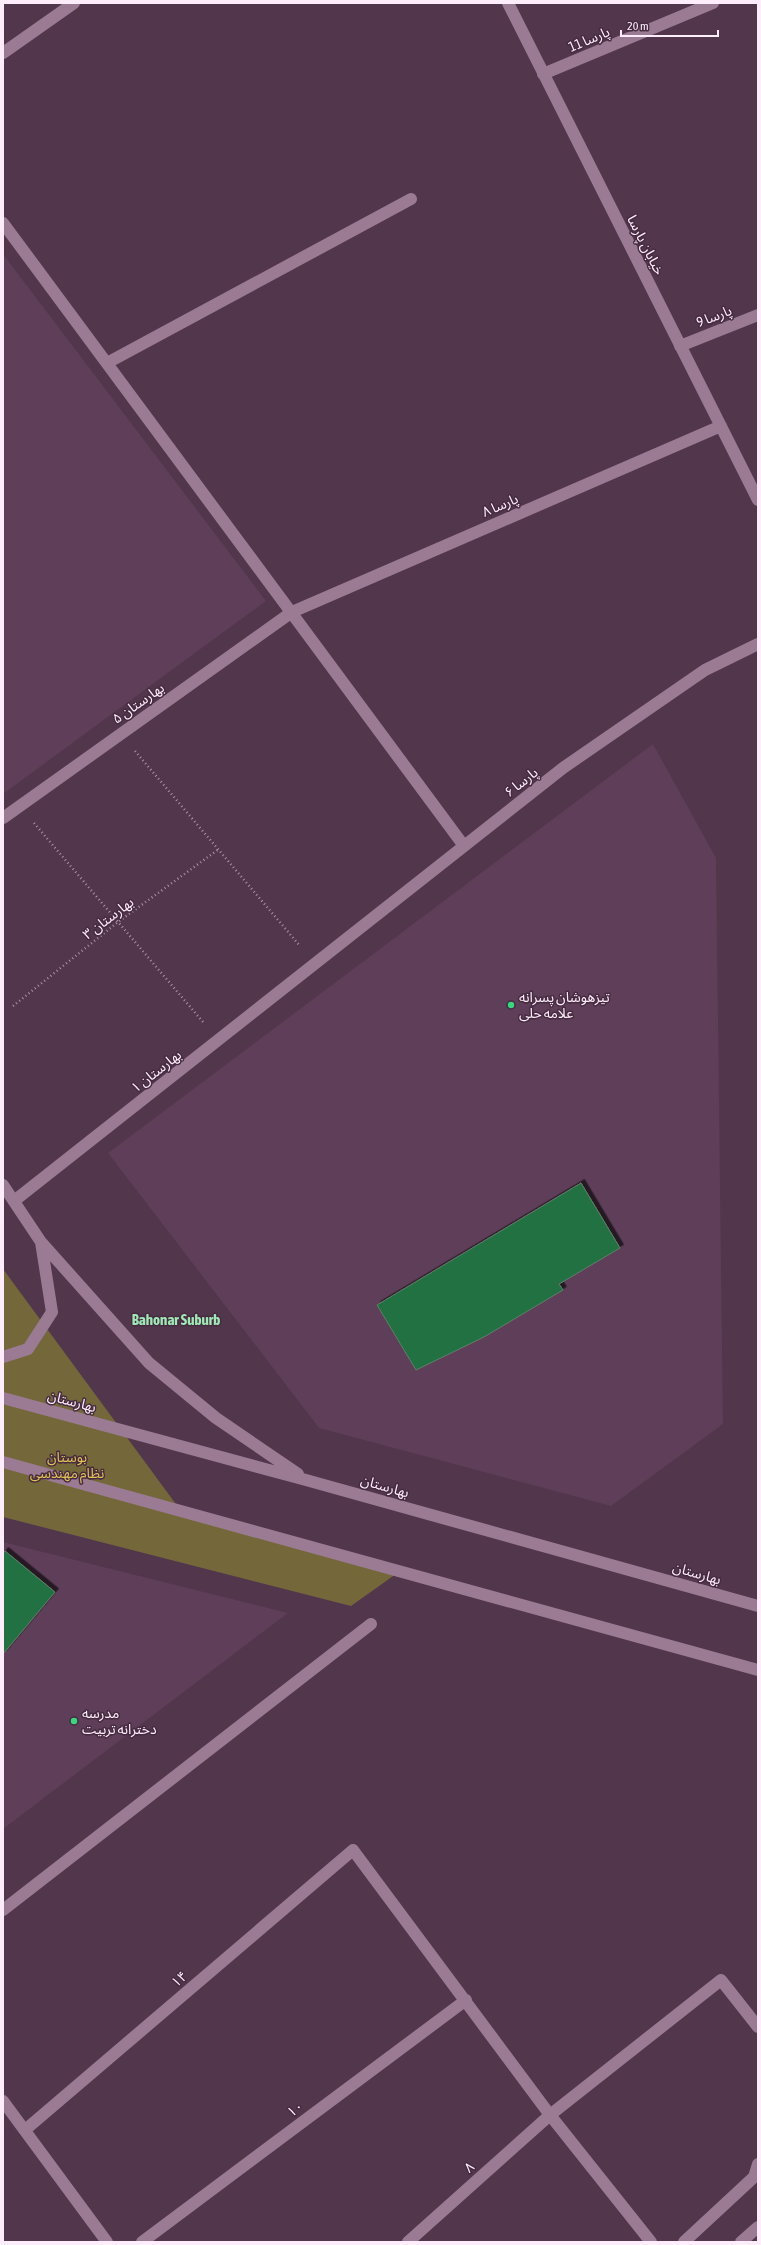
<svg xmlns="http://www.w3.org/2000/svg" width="761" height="2245" font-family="'Asap Condensed','Noto Sans Arabic',sans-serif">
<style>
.built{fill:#5e3e58}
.green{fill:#74673a}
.building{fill:#237143;stroke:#5e7f68;filter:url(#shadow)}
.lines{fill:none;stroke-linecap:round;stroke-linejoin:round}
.path{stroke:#aa94a6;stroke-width:2.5;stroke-dasharray:1 3;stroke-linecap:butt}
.street{stroke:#9a7b93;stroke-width:12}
.secondary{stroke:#9a7b93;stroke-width:12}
.poi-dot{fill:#38d880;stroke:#462b41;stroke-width:1.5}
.labels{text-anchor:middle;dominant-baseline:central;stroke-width:3;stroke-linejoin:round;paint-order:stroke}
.street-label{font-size:14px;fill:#ffedfb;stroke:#462b41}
.poi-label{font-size:14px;fill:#ffedfb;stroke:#462b41;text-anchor:start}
.park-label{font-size:14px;fill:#e1c252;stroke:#462b41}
.neighbourhood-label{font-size:15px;font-weight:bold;fill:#a0e9b7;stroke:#462b41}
</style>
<defs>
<filter id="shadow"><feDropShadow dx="3.5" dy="-3.5" stdDeviation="0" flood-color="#0009"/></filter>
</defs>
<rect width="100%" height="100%" fill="#51364c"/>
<path class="built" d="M3 254 266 601 3 794Z
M653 744 716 858 723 1424 611 1506 319 1428 108 1153Z
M3 1542 288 1613 3 1829Z"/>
<path class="green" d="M3 1269 181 1511 396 1574 351 1606 3 1517Z"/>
<path class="building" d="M581 1183 620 1248 559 1284 563 1290 484 1337 416 1370 377 1305Z
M5 1551 55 1592 3 1654V1553Z"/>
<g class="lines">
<path class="path" d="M135 751 300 946
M34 823 203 1022
M13 1006 118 922 219 849"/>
<path class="street" d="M508 3 758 500
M3 53 74 3
M543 74 713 3
M3 223 464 846
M680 346 758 315
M107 363 411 199
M3 818 292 612 721 426
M14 1201 563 768 705 670 758 644
M3 1910 371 1624
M3 2101 107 2242
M25 2130 353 1850 550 2115 651 2242
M142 2242 466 2000
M408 2242 550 2115 721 1980 758 2027
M684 2242 754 2177 758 2164"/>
<path class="secondary" d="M3 1185 41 1242 149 1363 216 1418 298 1474
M3 1357 28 1349 52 1312 41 1242
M3 1398 306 1480 758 1606
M3 1462 758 1670
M741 2242 758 2227"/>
</g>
<g class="poi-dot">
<circle cx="511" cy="1005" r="4"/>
<circle cx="74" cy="1721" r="4"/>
</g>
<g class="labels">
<g class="street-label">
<text transform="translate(589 39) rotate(-23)">پارسا 11</text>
<text transform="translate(646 245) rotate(63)">خیابان پارسا</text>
<text transform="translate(714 316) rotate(-21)">پارسا 9</text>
<text transform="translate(500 505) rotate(-23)">۸ پارسا</text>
<text transform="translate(138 703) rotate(-35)">بهارستان ۵</text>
<text transform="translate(521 782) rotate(-38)">پارسا ۶</text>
<text transform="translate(108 918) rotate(-37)">بهارستان ۳</text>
<text transform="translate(156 1071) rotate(-38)">بهارستان ۱</text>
<text transform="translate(72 1401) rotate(15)">بهارستان</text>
<text transform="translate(385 1486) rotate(16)">بهارستان</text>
<text transform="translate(697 1573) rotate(16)">بهارستان</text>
<text transform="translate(179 1979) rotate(-41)">۱۴</text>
<text transform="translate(295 2109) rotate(-37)">۱۰</text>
<text transform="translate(469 2167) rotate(-42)">۸</text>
</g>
<g class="poi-label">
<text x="519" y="997">تیزهوشان پسرانه<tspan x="519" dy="16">علامه حلی</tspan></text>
<text x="82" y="1713">مدرسه<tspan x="82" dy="16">دخترانه تربیت</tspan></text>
</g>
<g class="park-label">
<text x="67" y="1457">بوستان<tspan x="67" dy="16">نظام مهندسی</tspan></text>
</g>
<g class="neighbourhood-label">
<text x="176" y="1319">Bahonar Suburb</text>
</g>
</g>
<rect width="761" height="2245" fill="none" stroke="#ffedfb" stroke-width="8"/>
<path d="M621 30v6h97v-6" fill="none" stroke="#ffedfb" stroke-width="2"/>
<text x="627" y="30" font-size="12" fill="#ffedfb" stroke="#462b41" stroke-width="3" paint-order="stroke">20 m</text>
</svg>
